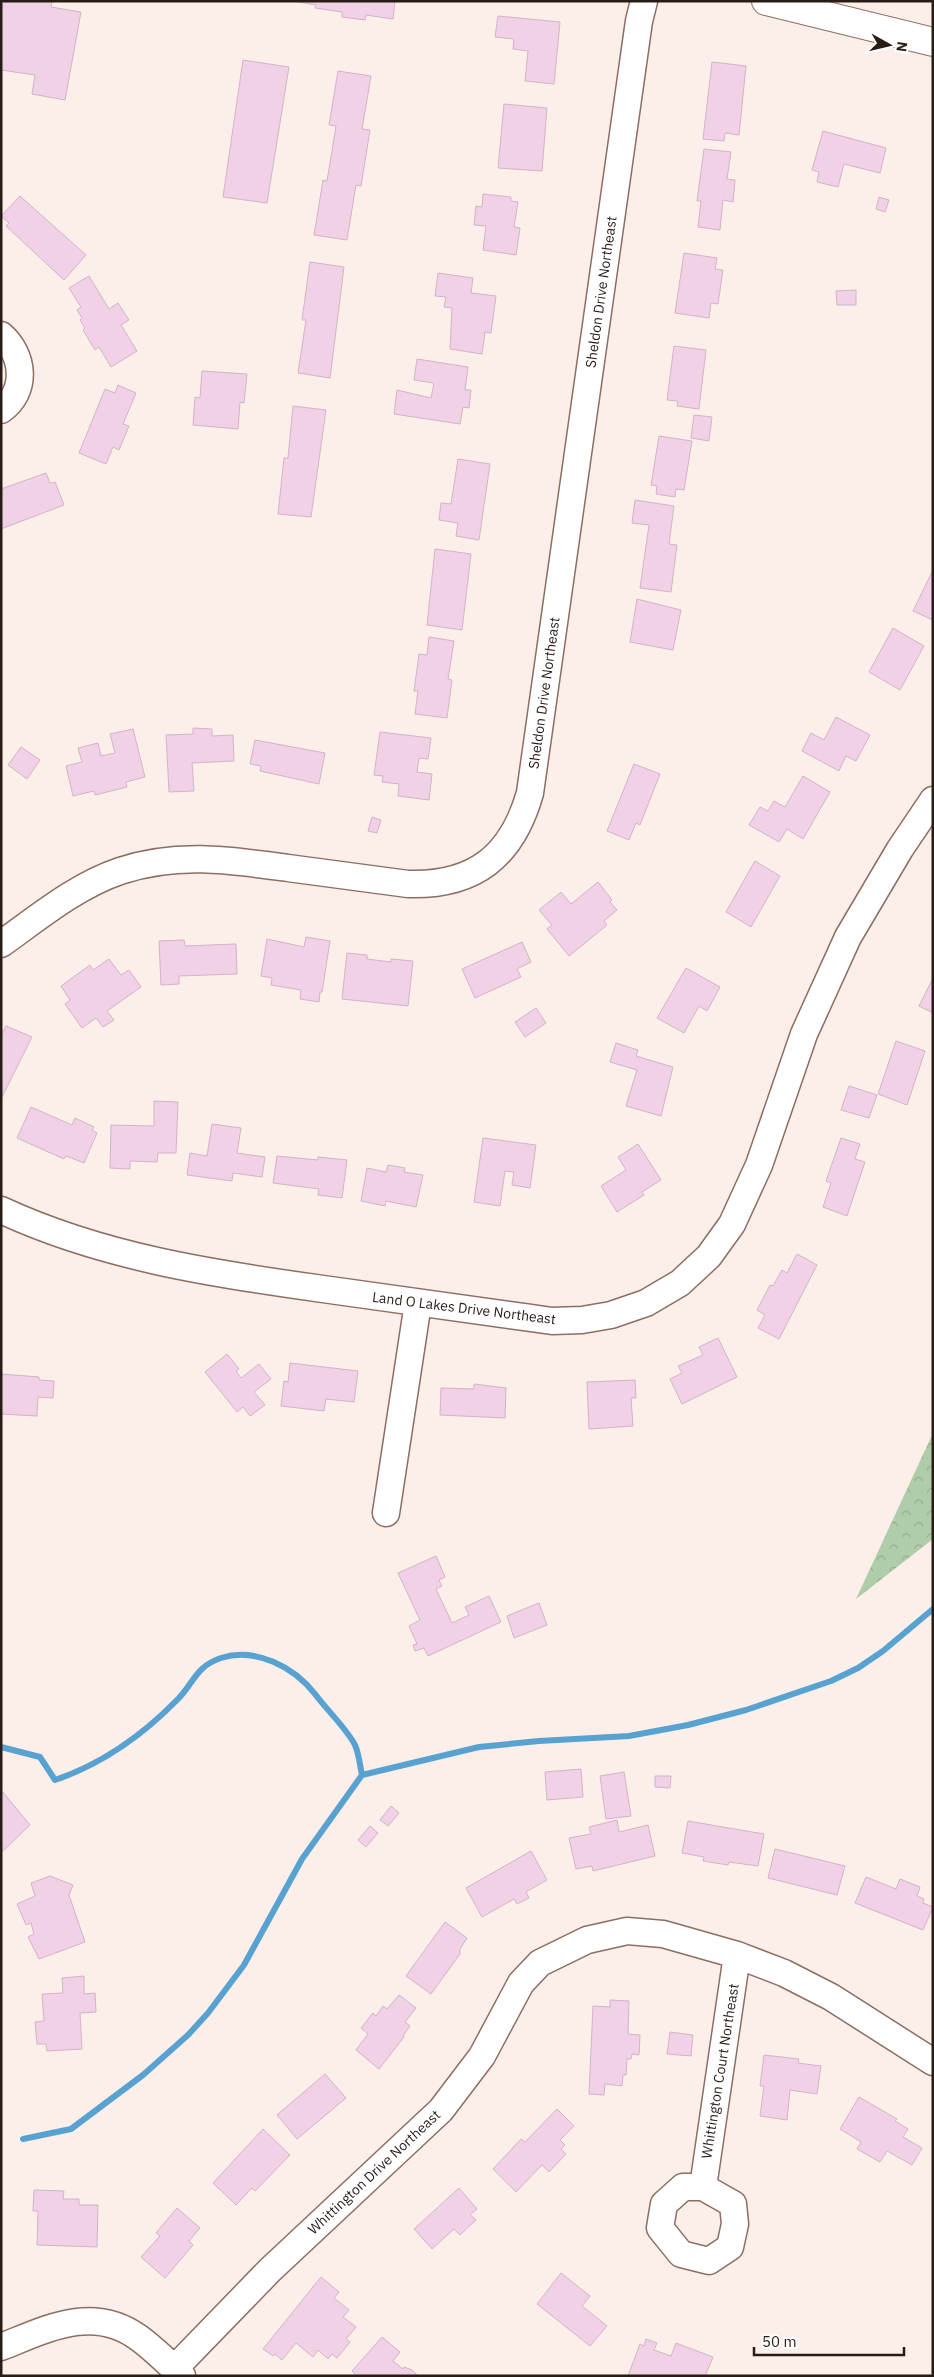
<svg xmlns="http://www.w3.org/2000/svg" width="934" height="2377" font-family="'IBM Plex Sans',sans-serif">
<style>
.park{fill:url(#park-crowns)}
.lines{fill:none;stroke-linecap:round;stroke-linejoin:round}
.stream{stroke:#57a2d0;stroke-width:6}
.building{fill:#f0d1e5;stroke:#d2b4c8}
.minor-casing{stroke:#8c6e62;stroke-width:29}
.major-casing{stroke:#8c6e62;stroke-width:30}
.minor{stroke:#fff;stroke-width:26}
.major{stroke:#fff;stroke-width:28}
.labels{text-anchor:middle;dominant-baseline:central;stroke-width:5;stroke-linejoin:round;paint-order:stroke}
.street-label{font-size:14px;fill:#281c17;stroke:#fff}
</style>
<defs>
<pattern id="park-crowns" width="20" height="18" patternUnits="userSpaceOnUse" patternTransform="scale(1.25)"><rect width="20" height="18" fill="#aecda8"/><path d="M2 6a3 3 0 1 1 6 0M12 15a3 3 0 1 1 6 0" fill="none" stroke="#96af90"/></pattern>
</defs>
<rect width="100%" height="100%" fill="#fceee8"/>
<path class="park" d="M933 1433V1539L856 1599Z"/>
<g class="lines">
<path class="stream" d="M1 1747 40 1757 55 1780C102 1764 143 1735 178 1699 193 1684 196 1666 221 1658 256 1647 294 1667 315 1694 326 1709 347 1729 355 1745 359 1754 360 1766 362 1775
M23 2139 71 2129 143 2075 188 2035 208 2013 244 1965 302 1859 362 1775 479 1747 539 1741 629 1736 688 1725 746 1710 831 1681 858 1668 883 1651 933 1609"/>
</g>
<path class="building" d="M1 1H52L51 7 81 12 65 100 32 94 35 75 1 70Z
M293 1H395L393 19 366 15 365 20 342 17V12L315 8 316 5Z
M498 16 560 22 554 84 525 81 528 51 513 49 514 39 495 37Z
M243 60 289 67 267 203 223 197Z
M712 62 746 66 739 135 725 133 724 141 703 139Z
M338 71 371 76 362 129 370 130 361 186 356 185 347 240 314 235 323 180 327 181 336 126 329 125Z
M504 104 547 108 542 171 498 168Z
M823 131 886 148 880 173 844 164 838 187 817 182 819 172 812 170Z
M704 149 731 152 727 179 735 180 733 202 723 200 720 230 698 227 701 201H697Z
M483 194 511 197V201L518 202 514 227 520 228 516 255 483 250 486 226 474 225 476 206 482 207Z
M20 196 86 255 64 280 6 226 9 223 1 216Z
M879 197 889 200 885 212 876 209Z
M684 253 717 258 715 269 723 270 718 304 711 303 709 318 675 313Z
M310 262 344 267 330 378 298 373 306 320H302Z
M438 273 473 278 471 293 496 296 491 333 485 332 482 354 450 349 452 308 444 307 446 297 435 296Z
M89 276 109 309 118 303 129 320 121 325 137 351 111 367 99 347 95 350 83 330 85 328 80 320 82 318 77 310 81 307 69 288Z
M856 290V305H837L836 291Z
M674 346 706 350 699 409 677 406 678 401 667 400Z
M417 359 468 367 465 390H471L469 408 463 407 460 424 394 414 397 390 431 398 434 383 414 380Z
M202 371 247 374 244 403 240 402 238 429 193 425 195 397 200 398Z
M118 385 136 393 123 424 129 426 119 450 113 447 106 464 79 453 105 389 115 393Z
M293 406 326 410 311 517 278 514 284 458H288Z
M694 415 712 417 709 441 691 438Z
M659 436 692 441 684 490 676 489 675 497 656 494 657 486 651 485Z
M458 459 490 464 479 540 456 536 458 523 439 520 441 503 451 504Z
M46 473 50 483 55 482 64 505 1 529V489Z
M635 500 674 506 669 544 677 545 671 592 640 588 649 525 632 523Z
M435 549 471 554 462 630 427 625Z
M933 570V620L913 611Z
M637 599 681 610 673 650 630 642Z
M893 628 924 646 900 690 869 672Z
M429 637 454 641 448 679 452 680 447 718 415 714 418 691H414L419 654 427 655Z
M836 717 870 735 856 761 846 756 839 771 802 751 811 733 824 740Z
M193 728 212 729V736L233 735 234 761 192 763 194 791 169 792 166 735 193 734Z
M133 729 145 777 126 782 127 787 95 795 94 791 73 796 66 766 82 762 78 748 98 743 101 756 115 753 110 734Z
M380 732 431 738 428 759 419 758 417 772 432 774 429 800 398 796 399 784 382 782 383 776 374 775Z
M255 740 325 753 319 784 260 771 261 766 250 764Z
M21 747 40 760 27 779 8 765Z
M634 764 660 774 640 825 636 823 629 840 607 831Z
M803 776 830 792 803 839 787 829 779 842 749 825 760 807 768 811 774 801 785 807Z
M372 817 381 820 377 833 368 831Z
M755 861 780 876 751 927 726 912Z
M598 882 612 900 610 902 617 910 604 921 607 925 569 956 547 929 552 925 539 910 561 892 571 904Z
M306 937 330 941 322 992H320L319 1002 300 999 301 990 271 985 272 978 261 976 267 939 304 947Z
M184 940 185 946 236 944 237 974 179 976V984L161 985 159 941Z
M522 942 531 962 517 969 521 977 475 998 462 969Z
M347 953 367 955V959L391 962V959L413 961 408 1006 342 999Z
M109 959 121 975 129 970 141 987 107 1011 114 1020 103 1027 96 1018 82 1028 65 1004 70 1000 61 986 90 965 93 970Z
M686 968 720 987 707 1011 699 1006 684 1033 657 1018Z
M933 978V1013L919 1006Z
M536 1008 546 1023 525 1037 515 1022Z
M6 1026 32 1037 1 1099V1036Z
M896 1041 925 1051 907 1105 878 1094Z
M616 1043 638 1050 636 1056 673 1067 661 1116 626 1106 637 1070 610 1062Z
M849 1086 877 1095 869 1118 841 1110Z
M154 1101 178 1102 176 1153H158L157 1162 130 1161V1169L110 1168 111 1125 154 1126Z
M31 1107 72 1125 75 1118 94 1127 92 1130 97 1133 84 1163 66 1156 64 1159 17 1138Z
M212 1124 241 1128 237 1153 265 1157 262 1177 233 1173 232 1181 187 1175 190 1153 207 1156Z
M483 1138 536 1145 530 1188 512 1185 514 1172 505 1171 500 1206 474 1202Z
M841 1138 860 1144 855 1159 865 1162 847 1216 823 1207 831 1183 826 1181Z
M638 1144 661 1180 642 1192 644 1195 617 1212 601 1186 626 1170 618 1157Z
M277 1156 318 1160V1157L347 1160 342 1198 318 1195 319 1189 273 1183Z
M388 1165 405 1168 404 1172 423 1175 416 1207 386 1201 385 1206 361 1201 367 1168 386 1172Z
M797 1254 817 1265 779 1339 758 1328 765 1315 757 1310 770 1285 773 1286 782 1270 787 1273Z
M718 1338 737 1377 682 1404 670 1379 682 1373 678 1366 703 1355 699 1347Z
M227 1354 239 1369 236 1371 241 1378 259 1364 271 1379 254 1392 265 1405 250 1416 243 1407 237 1412 205 1372Z
M290 1363 358 1371 354 1402 326 1399 324 1411 281 1406 284 1381 288 1382Z
M1 1374 39 1377V1380L54 1381 53 1398 38 1397 37 1416 1 1414Z
M635 1380 636 1398H631L633 1426 589 1429 587 1382Z
M474 1384 506 1388 505 1418 440 1415 441 1388 474 1389Z
M436 1556 445 1577 439 1580 442 1586 436 1589 452 1623 469 1615 465 1607 489 1596 501 1622 428 1656 424 1648 415 1651 413 1645 417 1644 409 1626 420 1620 398 1573Z
M539 1603 547 1625 514 1638 507 1616Z
M581 1769 583 1797 547 1800 545 1772Z
M624 1772 631 1816 606 1819 600 1776Z
M655 1776H671L670 1788 655 1787Z
M1 1790 30 1825 1 1853Z
M391 1806 399 1813 388 1826 380 1820Z
M617 1820 619 1832 648 1825 655 1856 593 1871 592 1866 576 1869 569 1838 591 1834 589 1827Z
M688 1821 764 1834 758 1866 729 1862 728 1865 703 1861 704 1857 682 1853Z
M370 1826 378 1833 366 1847 358 1840Z
M775 1849 845 1866 837 1895 768 1878Z
M531 1851 547 1880 526 1892 529 1898 517 1904 514 1899 482 1917 466 1888Z
M50 1876 73 1885 69 1895 85 1942 39 1959 28 1937 34 1934 31 1923 26 1925 17 1904 35 1896 31 1883Z
M866 1877 896 1889 900 1879 920 1887 917 1896 924 1899 923 1903 933 1907 923 1930 855 1903Z
M445 1922 467 1938 460 1949V1954L431 1994 406 1976Z
M84 1976V1994L95 1993 96 2012 80 2013 82 2049 47 2051 46 2044H37L35 2022 44 2021 42 1994 63 1993 62 1978Z
M399 1995 416 2008 405 2022 410 2026 403 2036 404 2037 379 2069 356 2050 368 2034 361 2028 373 2013 376 2016 383 2006 387 2009Z
M610 2000 629 2001 628 2034 640 2035 639 2055 632 2054 631 2059H627L626 2075H623L622 2086 605 2084 604 2095 589 2094 593 2006 610 2007Z
M670 2032 693 2035 691 2056 667 2054Z
M764 2055 799 2059 798 2063 821 2066 817 2094 790 2090 787 2120 760 2116 764 2086H760Z
M325 2074 346 2098 297 2139 277 2115Z
M859 2097 897 2119 895 2121 908 2129 903 2137 922 2148 912 2165 887 2151 880 2162 857 2149 861 2142 840 2129Z
M557 2109 574 2126 560 2140 565 2145 561 2149 566 2154 549 2172 542 2165 516 2192 493 2169 521 2139 525 2142Z
M263 2129 290 2155 255 2191 252 2188 236 2205 213 2183Z
M459 2188 477 2209 470 2215 476 2220 460 2235 454 2229 432 2249 414 2229Z
M34 2190 64 2191 63 2199H79V2205H98L97 2247 37 2245 38 2211H33Z
M177 2208 200 2228 189 2241 193 2245 165 2278 141 2257 160 2236 156 2233Z
M561 2273 590 2296 582 2306 607 2326 590 2346 537 2304Z
M321 2277 339 2292 334 2298 349 2310 343 2317 356 2327 346 2339 350 2342 337 2358 332 2354 328 2359 318 2350 313 2357 296 2343 282 2360 275 2354 273 2356 263 2349Z
M382 2337 400 2352 393 2361 403 2369 404 2367 412 2370 418 2376H357L352 2371Z
M646 2339 657 2343 654 2350 671 2356 676 2343 713 2357 705 2376H628L640 2344 644 2346Z"/>
<g class="lines">
<defs>
<path id="minor" d="M1 335C24 355 28 391 1 410
M1 944C39 917 76 886 120 871 177 852 230 860 288 868 328 873 368 879 408 884 475 886 512 856 530 793L639 21 644 1
M1 1210C102 1257 214 1274 323 1289 400 1300 476 1310 552 1321L582 1320 611 1315 646 1303 680 1283 709 1256 732 1224 759 1165 804 1034 848 937 900 849 933 800
M386 1513 418 1303
M683 2187H703L733 2204 735 2224 730 2247 709 2261 681 2254 660 2228 664 2204Z
M703 2187 737 1955
M1 2347C47 2329 93 2304 139 2338 154 2349 168 2363 182 2376
M174 2369 270 2270 441 2110 482 2056 521 1983 540 1963 587 1940 627 1931 663 1934 737 1955 784 1973 831 1997 933 2062"/>
<path id="major" d="M766 1 933 42"/>
</defs>
<use href="#minor" class="minor-casing"/>
<use href="#major" class="major-casing"/>
<use href="#minor" class="minor"/>
<use href="#major" class="major"/>
</g>
<g class="labels">
<g class="street-label">
<text transform="translate(601 292) rotate(-82)">Sheldon Drive Northeast</text>
<text transform="translate(544 693) rotate(-82)">Sheldon Drive Northeast</text>
<text transform="translate(464 1308) rotate(7)">Land O Lakes Drive Northeast</text>
<text transform="translate(720 2071) rotate(-81)">Whittington Court Northeast</text>
<text transform="translate(374 2172) rotate(-43)">Whittington Drive Northeast</text>
</g>
</g>
<rect width="934" height="2377" fill="none" stroke="#281c17" stroke-width="5"/>
<g transform="translate(889 45) rotate(98)" stroke="#ffffff" stroke-width="4" paint-order="stroke">
<path d="M0-4L9 19L0 12L-9 19Z" fill="#281c17"/>
<text y="-8" font-size="14" font-weight="bold" text-anchor="middle" fill="#281c17">N</text>
</g>
<path d="M754 2347v8h150v-8" fill="none" stroke="#281c17" stroke-width="2.5"/>
<text x="762" y="2347" font-size="15" fill="#281c17" stroke="#ffffff" stroke-width="4" paint-order="stroke">50 m</text>
</svg>
